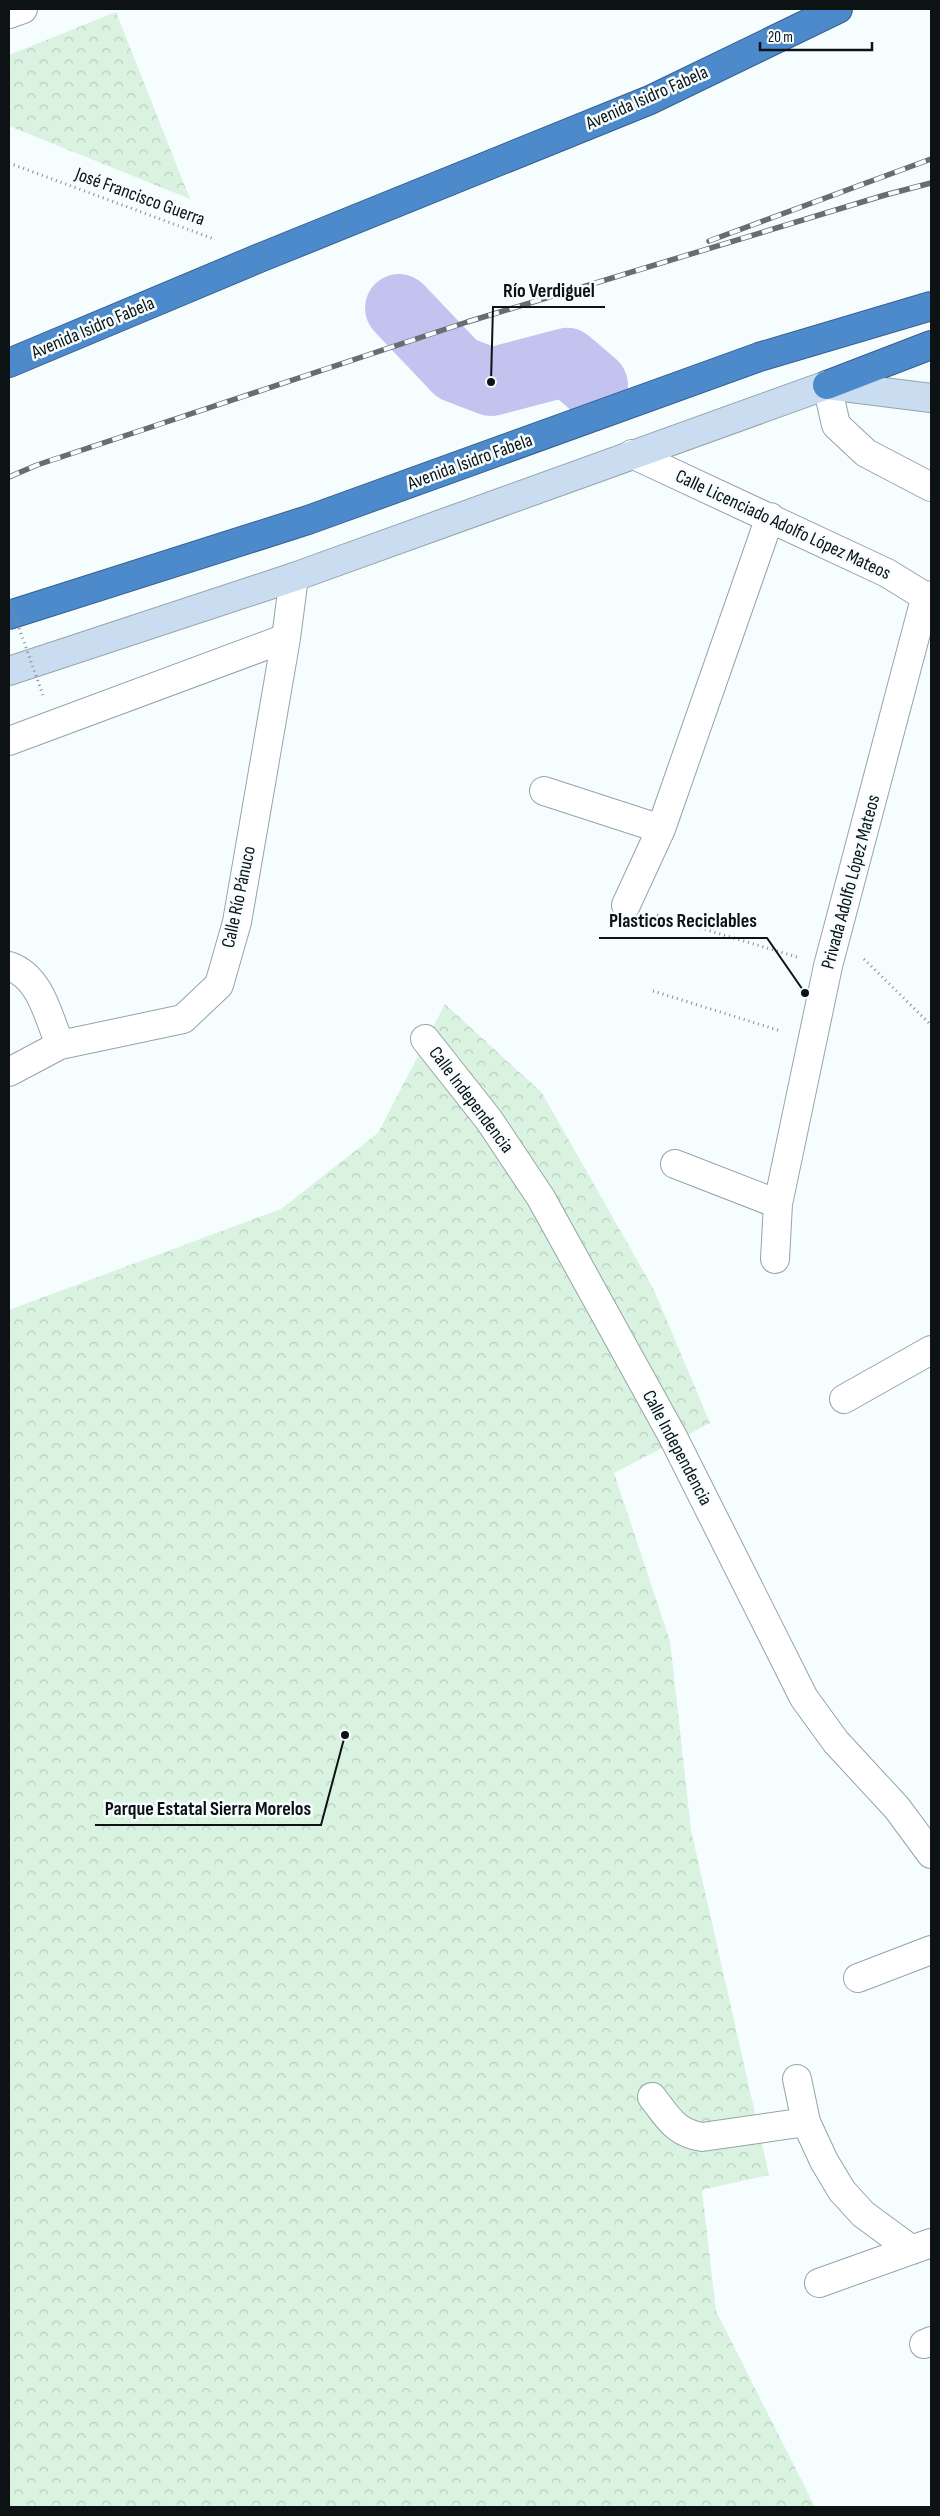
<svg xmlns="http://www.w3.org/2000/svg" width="940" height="2516" font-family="'Sofia Sans Condensed',sans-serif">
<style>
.forest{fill:url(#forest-crowns)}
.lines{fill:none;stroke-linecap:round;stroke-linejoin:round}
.river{stroke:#c3c3f0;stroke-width:68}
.street-casing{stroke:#94a4a9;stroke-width:30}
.secondary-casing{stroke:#94a4a9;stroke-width:30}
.highway-casing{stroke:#37608c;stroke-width:30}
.path{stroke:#878d8f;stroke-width:3;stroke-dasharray:1 4;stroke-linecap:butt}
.street{stroke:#fff;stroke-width:28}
.secondary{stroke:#cadcf0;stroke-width:28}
.highway{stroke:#4d8acc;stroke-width:28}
.rail-casing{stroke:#676e6f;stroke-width:5.5}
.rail{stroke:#f6fdff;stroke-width:4;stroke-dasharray:11;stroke-linecap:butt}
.path-bridge{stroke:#878d8f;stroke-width:3;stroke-dasharray:1 4;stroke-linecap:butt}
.labels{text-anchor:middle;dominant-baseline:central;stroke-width:5;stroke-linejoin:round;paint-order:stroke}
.street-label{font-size:19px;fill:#0d1314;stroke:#f6fdff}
.leader{fill:none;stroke:#0d1314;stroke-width:2}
.callout-dot{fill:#0d1314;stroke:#f6fdff;stroke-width:2}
.callout-label{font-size:20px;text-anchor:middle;font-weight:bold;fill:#0d1314;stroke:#f6fdff;stroke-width:5;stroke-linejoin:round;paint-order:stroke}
</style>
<defs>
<pattern id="forest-crowns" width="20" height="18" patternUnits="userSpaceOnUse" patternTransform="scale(1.25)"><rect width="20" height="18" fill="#d9f3e0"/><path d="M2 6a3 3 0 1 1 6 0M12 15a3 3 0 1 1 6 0" fill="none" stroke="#b9cfbf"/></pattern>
</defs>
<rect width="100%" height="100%" fill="#f6fdff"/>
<path class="forest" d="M116 12 190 199 9 126V55Z
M445 1004 542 1093 654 1290 710 1423 614 1473 670 1641 691 1830 769 2175 702 2190 716 2311 815 2507H9V1310L281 1209 378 1133Z"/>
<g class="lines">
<path class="river" d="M399 308 457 369 491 382 567 362 594 385"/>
<defs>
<path id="street" d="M9 14 23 9
M827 385 836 425 866 453 931 487
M632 454 887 573 931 600
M9 741 286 638
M544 791 661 829
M626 905 661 829 770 517
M9 966C41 977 48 1016 60 1045
M425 1039 489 1120 541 1198 673 1437 804 1698 836 1742 897 1808 931 1854
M9 1072 60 1045 183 1019 219 985 237 922 286 638 294 577
M675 1164 778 1204
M775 1259 778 1204 828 966 926 595
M844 1399 931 1350
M858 1978 931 1950
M797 2079 806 2122 824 2161 842 2191 863 2214 912 2250
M652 2097C668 2117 675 2133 702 2137L806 2122
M819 2283 931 2243
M924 2344 931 2341"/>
<path id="secondary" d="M9 671 294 577 827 385 931 398"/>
<path id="highway" d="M9 363 262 257 650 100 838 9
M827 385 931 345
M9 615 308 520 759 357 931 306"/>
</defs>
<use href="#street" class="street-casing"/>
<use href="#secondary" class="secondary-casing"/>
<use href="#highway" class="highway-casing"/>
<path class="path" d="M9 163 214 239
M657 915 797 957
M864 959 931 1025
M653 991 781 1031"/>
<use href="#street" class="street"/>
<use href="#secondary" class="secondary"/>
<use href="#highway" class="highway"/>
<defs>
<path id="rail" d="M709 241 931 159
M9 477 37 465 467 322 885 195 931 183"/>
</defs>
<use href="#rail" class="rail-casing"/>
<use href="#rail" class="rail"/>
<path class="path-bridge" d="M9 600 44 698"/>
</g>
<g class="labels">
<g class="street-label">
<text transform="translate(647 98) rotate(-24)">Avenida Isidro Fabela</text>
<text transform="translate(140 197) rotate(20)">José Francisco Guerra</text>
<text transform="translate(93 328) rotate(-23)">Avenida Isidro Fabela</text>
<text transform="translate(470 462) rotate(-20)">Avenida Isidro Fabela</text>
<text transform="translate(783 525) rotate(25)">Calle Licenciado Adolfo López Mateos</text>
<text transform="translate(851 882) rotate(-75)">Privada Adolfo López Mateos</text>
<text transform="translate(239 897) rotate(-78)">Calle Río Pánuco</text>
<text transform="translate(471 1100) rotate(53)">Calle Independencia</text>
<text transform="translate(677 1448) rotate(62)">Calle Independencia</text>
</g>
</g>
<path class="leader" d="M491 382L493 307H605M805 993L767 938H599M345 1735L321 1825H95"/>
<g class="callout-dot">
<circle cx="491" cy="382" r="5"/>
<circle cx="805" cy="993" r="5"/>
<circle cx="345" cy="1735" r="5"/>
</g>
<g class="callout-label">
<text x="549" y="297">Río Verdiguel</text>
<text x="683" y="927">Plasticos Reciclables</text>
<text x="208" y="1815">Parque Estatal Sierra Morelos</text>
</g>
<rect width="940" height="2516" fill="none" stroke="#0d1314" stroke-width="20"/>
<path d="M760 42v8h112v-8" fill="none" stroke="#0d1314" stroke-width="2.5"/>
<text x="768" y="42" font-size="15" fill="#0d1314" stroke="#f6fdff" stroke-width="4" paint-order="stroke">20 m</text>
</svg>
